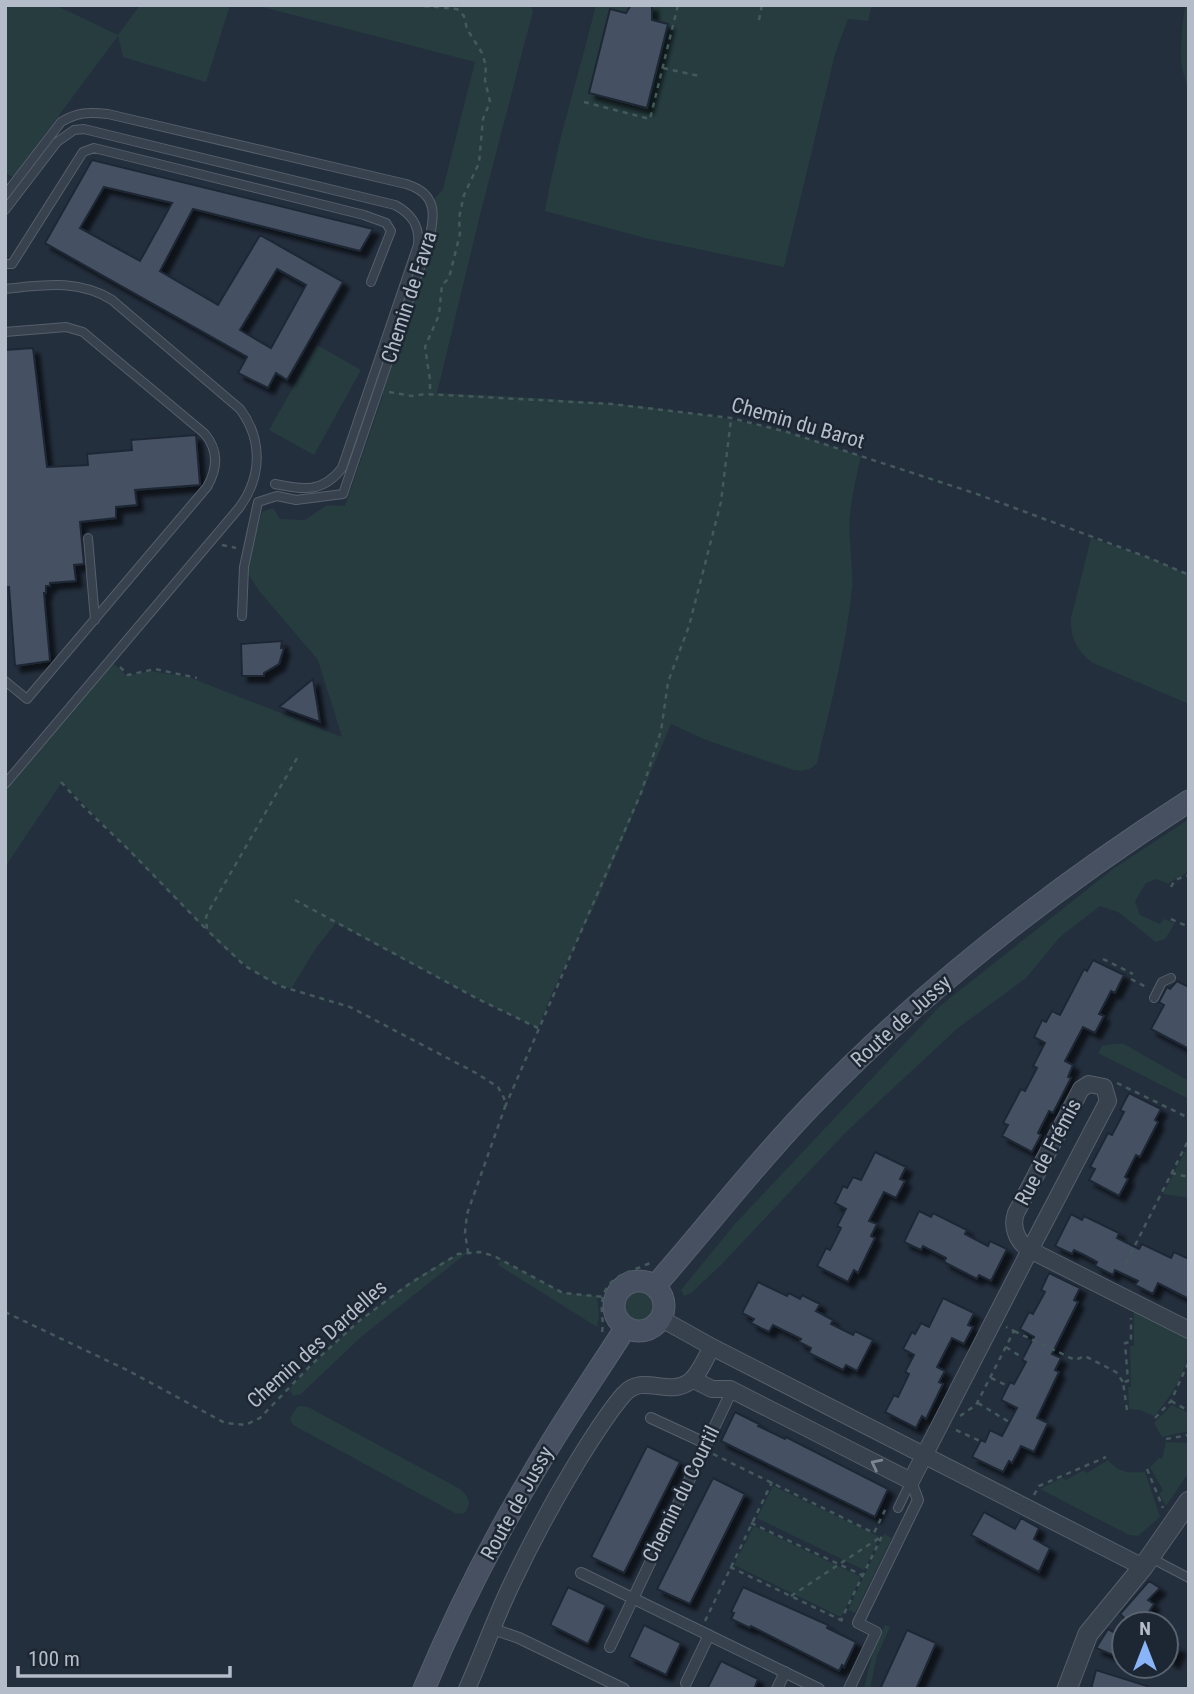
<svg xmlns="http://www.w3.org/2000/svg" width="1194" height="1694" font-family="'Roboto Condensed',sans-serif">
<style>
.green{fill:#263c3f}
.building{fill:#455162;stroke:#1f2835;stroke-width:2;fill-rule:evenodd;filter:url(#shadow)}
.lines{fill:none;stroke-linecap:round;stroke-linejoin:round}
.service-casing{stroke:#565f6c;stroke-width:10}
.pedestrian-casing{stroke:#565f6c;stroke-width:12}
.minor-casing{stroke:#565f6c;stroke-width:18}
.tertiary-casing{stroke:#565f6c;stroke-width:21}
.secondary-casing{stroke:#565f6c;stroke-width:23}
.path{stroke:#44595c;stroke-width:2.5;stroke-dasharray:5 5;stroke-linecap:butt}
.service{stroke:#38414e;stroke-width:8}
.pedestrian{stroke:#38414e;stroke-width:10}
.minor{stroke:#38414e;stroke-width:16}
.tertiary{stroke:#38414e;stroke-width:19}
.secondary{stroke:#465061;stroke-width:21}
.oneway{stroke:#7c8592}
.labels{text-anchor:middle;dominant-baseline:central;stroke-width:5;stroke-linejoin:round;paint-order:stroke}
.street-label{font-size:21px;fill:#b4bcc9;stroke:#1d2633}
</style>
<defs>
<filter id="shadow"><feDropShadow dx="6" dy="6" stdDeviation="2" flood-color="#0009"/></filter>
</defs>
<rect width="100%" height="100%" fill="#242f3e"/>
<path class="green" d="M5 5H55L118 35 140 5H230L206 82 123 57 118 36 13 177 5 173Z
M255 5H529L533 11 482 207 437 393C544 398 659 403 763 426 796 433 828 446 861 456 855 484 847 513 850 541 851 558 853 573 852 589 846 648 830 706 817 763 809 772 803 771 793 770L706 740 671 724 599 896 552 993 538 1028 478 999 336 923 316 948 291 989C264 981 243 964 222 946L62 782 5 867V791L113 663 127 676 151 671 191 678 342 737 318 660 260 592 248 574 252 550 262 512 273 508 280 519 305 520 327 505 345 506 383 395 380 389 428 244 431 203 443 189 475 62Z
M596 5H872L868 21 848 19 835 54 784 267 645 238 545 211C557 141 579 74 596 5Z
M1185 5H1189V87C1176 66 1182 30 1185 5Z
M317 345 361 370 314 455 269 430Z
M1091 538 1152 559 1189 575V704L1093 663C1077 651 1070 638 1071 618Z
M1189 819V869C1185 877 1174 878 1168 884L1157 879 1146 883 1135 901 1140 915 1160 924 1164 919 1175 923 1165 939 1156 942 1118 912 1100 906 1060 937 1026 978 958 1028 846 1132 722 1264 691 1293 684 1296 681 1290 734 1225 940 1006 1113 869Z
M1114 1044H1124L1189 1081V1099L1098 1053 1102 1046Z
M1189 1144V1198L1163 1194Z
M468 1252 361 1337 301 1394 293 1396 289 1389C329 1347 371 1308 420 1276 436 1267 450 1256 468 1252Z
M501 1260 563 1293 597 1296 599 1315 597 1327 498 1265Z
M622 1306a17 17 0 1 1 34 0a17 17 0 1 1-34 0Z
M1134 1311 1189 1338C1189 1369 1174 1393 1154 1416L1140 1410 1129 1409 1128 1387H1131L1130 1346H1134Z
M1172 1405 1189 1413V1431L1162 1437 1154 1423Z
M298 1406 308 1407 460 1489C469 1497 473 1505 463 1514L455 1513 293 1425 290 1418Z
M1166 1442 1189 1443V1472L1166 1506 1159 1494 1163 1490 1150 1467 1159 1458 1162 1459Z
M1108 1460C1119 1473 1129 1473 1145 1472L1160 1517 1138 1536 1129 1535 1040 1489 1062 1478 1066 1480 1084 1470 1087 1473Z
M773 1486 878 1536V1541L864 1570 757 1518Z
M754 1526 861 1577 841 1617 734 1565Z
M884 1534 892 1538 855 1613 848 1610Z
M885 1625 890 1627 877 1656 870 1689H864L873 1651Z"/>
<path class="building" d="M631 5H652V20L668 24 647 108 589 93 610 9 626 13Z
M92 160 373 229 360 251 193 209 160 271 218 305 260 235 343 282 287 380 276 373 268 388 238 373 247 357 45 243ZM104 187 172 203 140 261 80 228ZM277 269 306 285 271 348 240 330Z
M33 348 47 467 88 465 87 454 132 450 131 440 196 435 200 485 135 490 137 505 116 507V518L80 522 84 564 74 565 76 581 50 583V586H46V593H44L50 661 15 666 9 587 5 588V350Z
M282 641 281 648H284L279 664 264 673V676H242L241 644Z
M313 679 320 722 279 707Z
M1093 960 1124 975 1115 993 1111 991 1099 1014 1104 1016 1095 1033 1083 1027 1065 1061 1073 1065 1068 1077 1071 1078 1053 1113 1049 1111 1038 1133 1041 1135 1032 1152 1002 1136 1008 1125 1003 1123 1021 1089 1025 1091 1037 1068 1033 1066 1045 1043 1034 1037 1042 1020 1046 1022 1052 1011 1060 1015 1084 969 1087 971Z
M1177 981 1189 987V1049L1151 1029 1164 1005 1159 1002 1167 987 1170 989Z
M1129 1093 1161 1109 1155 1120 1158 1122 1140 1157 1136 1155 1125 1177 1128 1179 1119 1196 1089 1180 1095 1169 1090 1167 1108 1133 1112 1135 1124 1112 1120 1110Z
M875 1152 906 1167 900 1179 905 1181 896 1198 884 1192 869 1221 877 1224 871 1236 875 1238 858 1273 854 1270 848 1282 817 1266 826 1248 830 1250 841 1228 837 1226 846 1209 835 1203 843 1186 847 1188 853 1177 861 1180Z
M919 1211 931 1217 933 1213 967 1230 965 1234 988 1246 990 1241 1007 1249 991 1281 979 1275 977 1279 944 1262 946 1258 923 1246 921 1250 904 1242Z
M1071 1214 1082 1220 1084 1216 1119 1233 1117 1238 1139 1249 1142 1244 1171 1258 1174 1252 1189 1259V1299L1158 1283 1153 1294 1135 1285 1138 1281 1115 1270 1113 1275 1095 1266 1097 1262 1086 1256 1074 1250 1072 1254 1055 1246Z
M1049 1273 1080 1288 1074 1300 1078 1302 1052 1354 1061 1358 1055 1370 1059 1372 1037 1418 1048 1423 1034 1452 1021 1446 1012 1463 1009 1461 1003 1472 972 1457 981 1440 985 1442 990 1430 1002 1436 1017 1408 1001 1400 1010 1382 1014 1384 1026 1362 1022 1360 1034 1337 1020 1329 1029 1312 1033 1314 1045 1292 1041 1290Z
M758 1282 787 1296 789 1293 800 1299 802 1295 820 1304 816 1311 833 1320 831 1324 853 1335 855 1331 873 1340 857 1371 846 1365 843 1370 809 1353 811 1348 799 1342 801 1339 773 1325 769 1332 751 1323 754 1319 742 1313Z
M943 1298 974 1313 968 1325 973 1327 964 1344 952 1338 937 1367 945 1371 939 1382 943 1384 926 1419 922 1416 916 1428 885 1412 894 1395 898 1397 909 1374 905 1372 914 1355 903 1349 912 1332 915 1334 921 1323 929 1327Z
M735 1412 759 1424 758 1426 785 1439 786 1437 888 1489 875 1517 721 1441Z
M647 1446 680 1462 624 1573 591 1557Z
M713 1478 745 1494 690 1604 657 1589Z
M984 1512 1015 1529 1021 1518 1039 1528 1034 1539 1050 1548 1039 1572 971 1535Z
M1149 1581 1160 1588 1148 1600 1154 1604 1141 1624H1131L1120 1614Z
M568 1587 606 1605 588 1644 550 1625Z
M743 1587 828 1625 827 1628 856 1642 844 1667 842 1665 839 1671 751 1626 750 1628 731 1619 734 1613 731 1612Z
M644 1625 681 1643 666 1675 629 1657Z
M1108 1629 1123 1637 1113 1655 1096 1648Z
M907 1630 936 1643 916 1689H880Z
M1166 1642 1180 1648 1173 1663 1166 1657Z
M721 1661 758 1679 754 1689H707Z
M1096 1670 1147 1686V1689H1091Z"/>
<g class="lines">
<defs>
<path id="service" d="M5 195 61 122C77 112 89 112 108 114L406 184C439 194 435 217 428 244L343 494 296 500 277 496 258 502 244 567 242 616
M5 210 57 142 74 130 84 129 395 205C412 214 420 226 418 245L342 468C323 493 303 490 275 484
M5 264H12L83 152 94 148 364 215 386 223 391 231 371 282
M5 289C44 285 78 279 112 300L240 409C263 440 262 477 239 508L5 784
M5 332 66 327 83 332 204 433C219 450 218 468 207 487L27 699 5 681
M88 538 95 620
M1154 998 1162 982 1171 978
M898 1508 911 1481
M1151 1558 1189 1578"/>
<path id="pedestrian" d="M651 1418 705 1443
M581 1573 819 1689
M493 1629 519 1638 624 1689
M610 1647 732 1390
M686 1683 709 1635
M777 1689 785 1672
M849 1689 876 1632 858 1623 918 1500 911 1481"/>
<path id="minor" d="M1089 1084 1104 1087 1108 1101 1030 1250C1017 1242 1011 1227 1016 1213L1081 1089Z
M660 1318 712 1347 1143 1567
M692 1379 712 1389H730L911 1481 1030 1250 1189 1330
M467 1689C483 1653 496 1616 513 1581 532 1541 553 1502 576 1464 591 1440 605 1416 624 1394 643 1373 668 1397 689 1382 700 1374 705 1358 712 1347"/>
<path id="tertiary" d="M1067 1689 1088 1634 1143 1567 1189 1501"/>
<path id="secondary" d="M614 1306a25 25 0 1 1 50 0a25 25 0 1 1-50 0Z
M655 1286C707 1227 755 1164 811 1106 924 989 1052 889 1189 801
M424 1689C455 1615 491 1544 532 1475 561 1424 595 1376 626 1327"/>
</defs>
<use href="#service" class="service-casing"/>
<use href="#pedestrian" class="pedestrian-casing"/>
<use href="#minor" class="minor-casing"/>
<use href="#tertiary" class="tertiary-casing"/>
<use href="#secondary" class="secondary-casing"/>
<path class="path" d="M414 5 457 9 464 16 467 29 482 53 486 66 485 80 490 102 483 119 479 163 464 195 459 218 460 234 449 278 442 285 439 315 425 347 430 380V394
M759 20 762 5
M663 68 699 76
M584 102 650 119 678 5
M389 392 412 396 426 394 612 404 731 418 787 432 977 494 1152 559 1189 575
M222 545 236 548
M120 667 128 675 155 669 197 678
M297 758 211 907 206 917 207 930 245 966 280 986 350 1007 476 1073 498 1087 504 1098 505 1107 467 1214 465 1233 468 1252
M61 782 84 807 128 849 205 928
M1171 887 1175 880 1189 875
M295 900 478 999 538 1028
M1171 919 1189 927
M1103 959 1133 974
M1131 979 1146 987
M1117 1083 1189 1118
M505 1107 641 793 661 731 668 682 689 626 721 502 731 419
M1171 1173 1189 1177
M1126 1263 1189 1139
M5 1312 129 1371 225 1423 245 1425 260 1418 311 1365 359 1321 409 1284 458 1254 480 1252 494 1256 563 1293 615 1298
M1014 1331 1075 1360 1085 1356 1116 1372 1123 1382
M602 1332C604 1322 601 1313 602 1303 604 1275 632 1272 652 1262
M1006 1347 1023 1358
M991 1378 1008 1386
M1171 1401 1189 1411
M978 1403 1009 1422
M1127 1410 1123 1382 1128 1381 1125 1343 1131 1342V1318
M960 1416 976 1405 1014 1331 1006 1327
M1155 1418 1171 1401 1189 1361
M956 1430 980 1441
M1166 1439 1189 1435
M713 1454 874 1533 886 1508
M1147 1469 1163 1508
M1034 1495 1039 1486 1106 1457
M751 1523 862 1575
M730 1567 847 1623
M791 1596 882 1536 841 1620
M705 1621 772 1482"/>
<use href="#service" class="service"/>
<use href="#pedestrian" class="pedestrian"/>
<use href="#minor" class="minor"/>
<use href="#tertiary" class="tertiary"/>
<use href="#secondary" class="secondary"/>
</g>
<defs><path id="oneway-chevron" d="M-2-3.5L2.5 0L-2 3.5" fill="none" stroke-width="1.6" stroke-linecap="round" stroke-linejoin="round" transform="scale(1.75)"/></defs>
<use class="oneway" href="#oneway-chevron" transform="translate(876 1464) rotate(-153)"/>
<g class="labels">
<g class="street-label">
<text transform="translate(409 297) rotate(-72)">Chemin de Favra</text>
<text transform="translate(798 423) rotate(16)">Chemin du Barot</text>
<text transform="translate(901 1021) rotate(-42)">Route de Jussy</text>
<text transform="translate(1048 1152) rotate(-62)">Rue de Frémis</text>
<text transform="translate(317 1344) rotate(-42)">Chemin des Dardelles</text>
<text transform="translate(681 1494) rotate(-64)">Chemin du Courtil</text>
<text transform="translate(517 1503) rotate(-61)">Route de Jussy</text>
</g>
</g>
<rect width="1194" height="1694" fill="none" stroke="#b4bcc9" stroke-width="14"/>
<g transform="translate(1145 1645)"><circle r="33" fill="#1d2633" stroke="#59626f" stroke-width="2"/>
<path d="M0-5L12 26L0 18L-12 26Z" fill="#8ab4f8"/>
<text y="-10" font-size="19" font-weight="bold" text-anchor="middle" fill="#b4bcc9">N</text>
</g>
<path d="M18 1666v10h212v-10" fill="none" stroke="#b4bcc9" stroke-width="3.5"/>
<text x="28" y="1666" font-size="21" fill="#b4bcc9" stroke="#1d2633" stroke-width="5" paint-order="stroke">100 m</text>
</svg>
